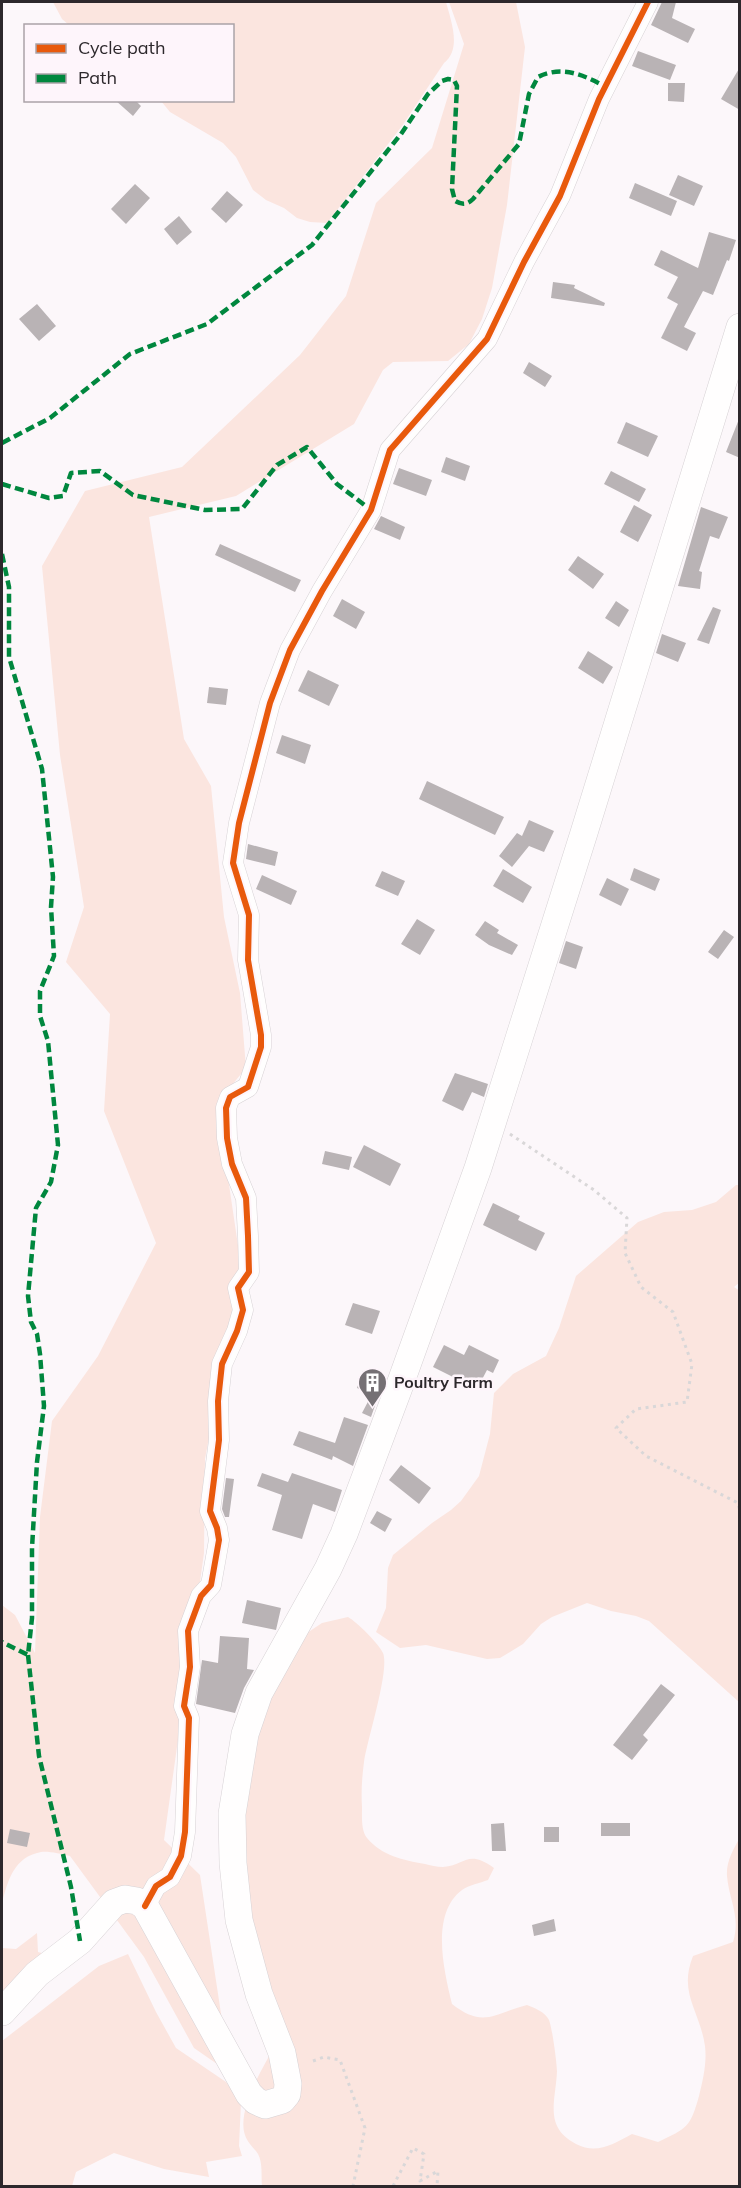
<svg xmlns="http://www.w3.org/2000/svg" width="741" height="2188" font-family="Mulish,sans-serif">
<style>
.green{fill:#fbe5df}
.building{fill:#b9b3b5}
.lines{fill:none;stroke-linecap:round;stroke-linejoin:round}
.street-casing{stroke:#d7d2d5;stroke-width:21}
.secondary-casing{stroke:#d7d2d5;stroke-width:28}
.path{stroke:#d9d7d8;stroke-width:3;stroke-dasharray:3 4.5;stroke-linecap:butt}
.street{stroke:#fffefe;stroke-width:20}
.secondary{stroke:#fffefe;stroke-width:27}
.quiet{stroke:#00873e;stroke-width:4.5;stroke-dasharray:9 4.5;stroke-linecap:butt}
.cycleway-casing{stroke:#fef5fb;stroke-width:10}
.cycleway{stroke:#e8590c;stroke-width:6}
.labels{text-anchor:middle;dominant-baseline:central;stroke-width:5;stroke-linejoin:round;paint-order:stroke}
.poi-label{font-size:16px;font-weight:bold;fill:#2d282c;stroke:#fef5fb;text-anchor:start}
</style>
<rect width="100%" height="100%" fill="#fcf7fa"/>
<path class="green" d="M53 2H446C451 21 462 49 444 63L402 126 327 223 310 222 297 218 284 208 266 200 253 190 236 157 223 143 170 112 161 101 232 100V26L69 25 62 19Z
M449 2H516L525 47 507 205 492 288 482 319 469 344 448 361 393 362 383 370 354 424 236 496 149 517 184 739 211 786 224 917 240 993 246 1068 217 1103 241 1266 205 1459 204 1553 164 1840 200 1875 230 2073 194 2048 144 1957 70 1856C61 1854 49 1851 41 1852 14 1857 8 1880 2 1903V1605L15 1615 35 1653 40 1517 52 1421 98 1356 156 1243 104 1111 110 1014 66 962 84 907 60 755 42 566 85 491 182 467 300 355 346 296 376 203 432 148 464 44Z
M736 1185H740V1282L734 1287 740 1291 739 1702 649 1621 636 1616 611 1611 587 1603 552 1617 541 1624 523 1644 500 1658 487 1659 426 1645 400 1648 376 1632 386 1608 388 1568 393 1555 432 1523 451 1510 461 1501 479 1476 490 1434 494 1393 513 1374 546 1356 559 1328 576 1276 638 1222 664 1212 692 1210 716 1202Z
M348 1617C357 1622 379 1644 383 1653 390 1670 367 1740 364 1762 362 1777 361 1792 362 1807 362 1817 361 1831 367 1838 382 1856 403 1860 425 1864 430 1865 437 1867 443 1867 467 1865 467 1849 494 1868L488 1880C480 1883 469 1885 462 1890 430 1914 444 1971 452 2004 484 2029 494 2013 527 2005 535 2008 545 2012 549 2020 552 2027 557 2063 557 2071 556 2100 543 2127 576 2144 597 2155 613 2144 632 2134L658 2142C687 2128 690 2128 699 2096 703 2080 707 2063 705 2046 700 2011 678 1993 693 1956L733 1942C741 1917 729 1900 727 1876 726 1862 733 1850 739 1839V2186H262C261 2177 263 2163 258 2154 254 2148 247 2142 245 2135 236 2109 266 2062 279 2039L258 1966 239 1839 257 1715 301 1637 322 1623Z
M37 1933 38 1952 56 1957 2 2004V1948L16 1949Z
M128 1954 156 2012 176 2048 226 2082 241 2102 239 2146 242 2156 206 2162 209 2177 164 2169 114 2153 76 2172 72 2186H2V2041L99 1966Z"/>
<path class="building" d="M662 2H676L672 18 695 29 688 43 651 25Z
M638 51 676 65 670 80 632 66Z
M740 67V110L721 99Z
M668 83H685L684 102 668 101Z
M115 100H135L141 106 133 116Z
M678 175 703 186 694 206 669 195Z
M635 183 677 201 671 216 629 198Z
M135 184 150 198 126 224 111 209Z
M227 191 243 205 226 223 211 209Z
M179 216 192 232 177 245 164 229Z
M709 232 736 240 729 261 727 260 713 295 703 291 684 327 696 333 687 351 661 338 678 304 667 298 678 277 654 265 661 250 698 268Z
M553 282 575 285 574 288 605 303 604 306 551 298Z
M37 304 56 326 39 341 19 319Z
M529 362 552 376 545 387 523 373Z
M739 419H740V458L726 452Z
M626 422 658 436 648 457 617 443Z
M446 457 470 466 465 481 441 472Z
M399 468 432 480 426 496 393 484Z
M611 471 646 489 639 502 604 484Z
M634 505 652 515 638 542 620 532Z
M701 507 728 517 719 539 710 536 699 571 702 572 700 589 678 586Z
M381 516 405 527 400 540 374 529Z
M220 544 301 580 295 592 215 555Z
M578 556 604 574 593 589 568 570Z
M342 599 365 612 356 629 333 616Z
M616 601 629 610 619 627 605 618Z
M713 607 721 610 709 644 697 640Z
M662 634 686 643 678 662 656 653Z
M588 651 613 667 603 684 578 668Z
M308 670 339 685 329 706 298 691Z
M209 687 228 689 226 705 207 703Z
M282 735 311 745 305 764 276 753Z
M427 781 504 817 495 835 419 799Z
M529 820 554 831 544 852 529 846 512 867 499 856 517 833 522 836Z
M248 844 278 852 275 866 246 859Z
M634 868 660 879 655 891 630 880Z
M503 869 532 887 523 903 493 886Z
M382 871 405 881 398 896 375 886Z
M262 875 297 891 291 905 256 889Z
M607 878 629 889 621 906 599 895Z
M417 919 435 930 420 955 401 944Z
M485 921 499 930 497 933 518 945 512 955 489 945 475 935Z
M724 930 734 937 718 959 708 952Z
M566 941 583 947 576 969 559 963Z
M455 1073 488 1084 484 1097 472 1092 463 1111 442 1101Z
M364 1145 401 1164 390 1186 353 1167Z
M325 1151 352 1157 349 1170 322 1164Z
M493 1203 520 1216 518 1220 545 1233 536 1251 483 1225Z
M353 1303 380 1311 372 1334 345 1325Z
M444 1345 464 1355 469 1345 499 1360 493 1373 487 1370 477 1389 433 1367Z
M363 1371 378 1377 372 1394 357 1388Z
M372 1394 378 1397 371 1417 362 1413Z
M344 1417 368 1425 353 1466 333 1456 332 1460 293 1445 299 1431 335 1443Z
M401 1465 431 1488 419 1504 389 1480Z
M262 1473 288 1482 292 1473 342 1490 335 1512 313 1504 302 1539 272 1530 282 1495 257 1486Z
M226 1478 234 1479 229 1517H225L222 1509Z
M377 1511 392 1519 385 1532 370 1523Z
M247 1600 281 1608 276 1630 242 1623Z
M220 1636 249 1638 247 1669 254 1670 244 1688 235 1713 196 1704 202 1660 218 1663Z
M661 1684 675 1695 643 1735 648 1740 632 1760 613 1745Z
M504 1823 506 1851H492L491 1824Z
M601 1823H630V1836H601Z
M544 1827H559V1842H544Z
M10 1829 30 1833 27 1847 7 1843Z
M554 1919 556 1931 534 1936 532 1925Z"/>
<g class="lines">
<defs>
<path id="street" d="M145 1906 156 1886 170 1877 181 1856 185 1832 189 1718 184 1706 190 1667 188 1631 201 1596 211 1585 219 1540 217 1528 210 1511 219 1440 218 1401 222 1364 237 1331 243 1310 238 1288 249 1272 248 1236 246 1198 232 1164 227 1138 226 1108 230 1097 248 1087 261 1047V1035L248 960 249 915 233 863 239 823 270 703 290 650 322 591 371 510 390 450 487 339 524 262 560 196 599 99 648 2"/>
<path id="secondary" d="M2 2012 37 1974 80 1941 114 1903 125 1899 137 1901 145 1906 249 2094 256 2101 265 2105 282 2100 287 2094 288 2084 282 2053 259 1994 239 1920 233 1863 232 1814 245 1734 259 1693 328 1569 344 1534 398 1390 478 1168 583 836 740 327"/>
</defs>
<use href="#street" class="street-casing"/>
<use href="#secondary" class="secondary-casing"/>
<path class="path" d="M510 1134 594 1190 627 1218 625 1253 641 1287 673 1312 692 1364 687 1402 636 1409 616 1428 646 1456 738 1503 740 1511
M313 2061 324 2057 340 2060 365 2128 353 2186
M393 2186 413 2148 424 2154 420 2181 438 2171 437 2186"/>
<use href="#street" class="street"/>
<use href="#secondary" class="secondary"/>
<path class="quiet" d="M2 443 50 418 130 354 207 324 312 245 401 134 428 94 442 81 448 79 454 80 457 86 452 189 455 201C462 205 467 205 473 199L519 144 529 94 538 77C562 65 584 75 606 87
M2 484 49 498 63 496 71 473 100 471 133 495 205 510 242 509 277 465 307 447 337 484 371 510
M2 554 9 587V657L42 769 53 877 51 907 54 956 40 991V1016L48 1041 58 1145 51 1182 36 1208 28 1296 31 1322 37 1334 40 1354 44 1406 37 1462 32 1548V1618L28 1655 2 1642
M28 1655 39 1756 71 1887 80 1941"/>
<defs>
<path id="cycleway" d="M145 1906 156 1886 170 1877 181 1856 185 1832 189 1718 184 1706 190 1667 188 1631 201 1596 211 1585 219 1540 217 1528 210 1511 219 1440 218 1401 222 1364 237 1331 243 1310 238 1288 249 1272 248 1236 246 1198 232 1164 227 1138 226 1108 230 1097 248 1087 261 1047V1035L248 960 249 915 233 863 239 823 270 703 290 650 322 591 371 510 390 450 487 339 524 262 560 196 599 99 648 2"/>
</defs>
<use href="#cycleway" class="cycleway-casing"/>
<use href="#cycleway" class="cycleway"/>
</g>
<defs>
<symbol id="building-pin" viewBox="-11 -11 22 30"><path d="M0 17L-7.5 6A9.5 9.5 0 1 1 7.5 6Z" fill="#757074" stroke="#fef5fb"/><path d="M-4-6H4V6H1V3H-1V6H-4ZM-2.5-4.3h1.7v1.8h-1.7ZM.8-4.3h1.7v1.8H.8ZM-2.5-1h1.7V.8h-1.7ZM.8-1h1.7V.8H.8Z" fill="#fff"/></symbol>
</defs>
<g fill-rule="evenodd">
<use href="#building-pin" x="356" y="1366" width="33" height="45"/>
</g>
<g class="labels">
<g class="poi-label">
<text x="394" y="1382">Poultry Farm</text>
</g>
</g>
<rect width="741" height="2188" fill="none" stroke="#2d282c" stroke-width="6"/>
<rect x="24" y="24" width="210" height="78" fill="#fef5fb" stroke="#aaa3a8" stroke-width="1.5"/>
<rect x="36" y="44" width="30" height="9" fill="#e8590c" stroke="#aaa3a8" stroke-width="1.5"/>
<text x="78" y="54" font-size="18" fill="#2d282c">Cycle path</text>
<rect x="36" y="74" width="30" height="9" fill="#00873e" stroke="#aaa3a8" stroke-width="1.5"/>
<text x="78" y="84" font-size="18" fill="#2d282c">Path</text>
</svg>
